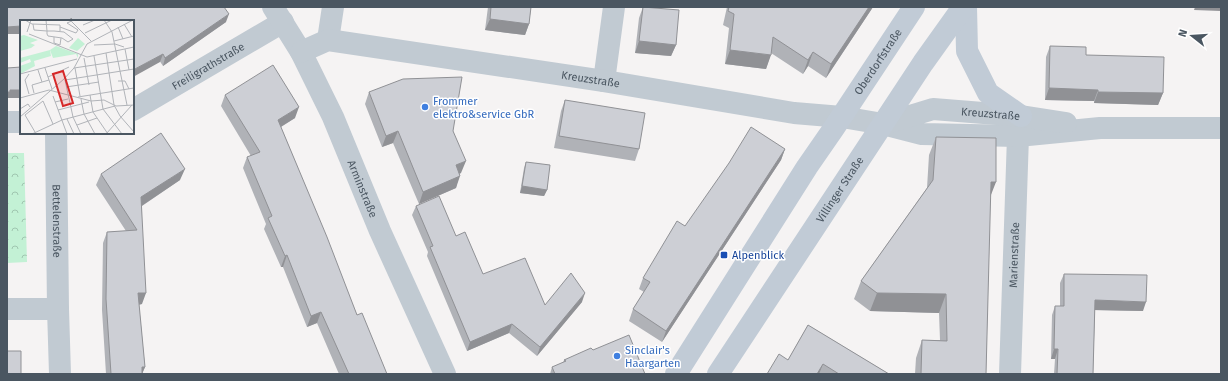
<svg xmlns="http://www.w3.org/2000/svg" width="1228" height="381" font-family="'Fira Sans',sans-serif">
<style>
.park{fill:url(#park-crowns)}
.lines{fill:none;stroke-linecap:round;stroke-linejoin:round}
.minor{stroke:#c1cad2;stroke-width:22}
.tertiary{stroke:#c1cad2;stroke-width:22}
.secondary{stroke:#c1cbd6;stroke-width:22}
.wall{fill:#b0b2b7}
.shaded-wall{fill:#909195}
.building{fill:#cdcfd5;stroke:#909195}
.shop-dot{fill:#3f7fe0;stroke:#fff;stroke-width:1.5}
.transit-dot{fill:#1a4fb4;stroke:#fff;stroke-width:1.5}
.labels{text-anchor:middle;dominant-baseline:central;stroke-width:3;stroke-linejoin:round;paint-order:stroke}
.street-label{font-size:11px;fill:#4a5661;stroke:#fff}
.shop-label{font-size:11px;fill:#366cbe;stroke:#fff;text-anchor:start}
.transit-label{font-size:11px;fill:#164399;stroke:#fff;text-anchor:start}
.inset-road{fill:none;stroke:#b1b4b9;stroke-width:1}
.view{fill:#d62828;fill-opacity:0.15;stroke:#d62828;stroke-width:2}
.inset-edge{fill:none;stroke:#4a5661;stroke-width:2}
</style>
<defs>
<pattern id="park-crowns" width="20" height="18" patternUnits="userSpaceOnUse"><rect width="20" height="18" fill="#c3f1d5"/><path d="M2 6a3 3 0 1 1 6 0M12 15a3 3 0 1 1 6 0" fill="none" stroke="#a0c6b0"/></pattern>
</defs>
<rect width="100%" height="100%" fill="#f5f3f3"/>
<path class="park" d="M7 153H24L27 262 7 263Z"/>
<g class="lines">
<g class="minor">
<path d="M328 40 333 7"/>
<path d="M604 81 614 7"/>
<path id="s1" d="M133 110 283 22"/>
<path d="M7 122H21"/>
<path id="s2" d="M56 133 58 309"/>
<path d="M7 309H58L60 374"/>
<path id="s3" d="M1010 374 1018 136"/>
</g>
<g class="tertiary">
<path id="s4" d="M273 7 301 52 333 117 380 231 445 374"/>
<path id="s5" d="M301 52 328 40 604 81 794 113 842 117 883 124 922 134 1018 136 1100 128H1221"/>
<path id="s6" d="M884 124 933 109 1021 116 1066 123"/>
</g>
<g class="secondary">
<path d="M966 7 967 51 988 93 1021 116"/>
<path id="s7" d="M676 374 807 167 834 128 914 7"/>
<path id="s8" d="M718 374 923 63 963 7"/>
</g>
</g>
<path class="wall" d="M7 7 226 22 163 66 133 21H21V34H7Z
M488 7H531L529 24 525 35 485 30Z
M643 7 676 45 671 56 635 53 639 18Z
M727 7H873L826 78 808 66 803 74 771 53 766 69 725 64 729 28 723 25Z
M1050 46 1086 55 1163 93 1158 105 1094 103V101L1045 100 1046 57Z
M369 92 453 131 461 173 459 174 456 188 419 204 393 143 382 147 365 104Z
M225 95 295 118 281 127 357 315 387 374H339L317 323 307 327 283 267H281L264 229 266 224 243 168 247 157 251 156 221 106Z
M565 100 639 149 635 161 554 148 561 111Z
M936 137 990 198 986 374H915L916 358 922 340H940L939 313 870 311 854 299 861 281 927 188 929 155Z
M785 149 781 160 662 342 629 321 633 309 644 292 639 289 643 278 685 226Z
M526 162 547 190 544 196 520 193 524 168Z
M101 174 180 180 142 206V304L139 305 145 367 142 374H106L102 310 103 243 107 232 126 231 96 185Z
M416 206 456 236 483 274 545 305 582 302 537 356 509 333 467 351 427 256 428 252 412 215Z
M1064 274 1143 311 1095 310 1093 374H1098H1054L1055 359H1051L1052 315 1055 306H1060V283Z
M808 325 889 374H767L788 360Z
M593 350 645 374H550L552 367 563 363 564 360Z"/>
<path class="shaded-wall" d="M869 7H873L826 78 831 64Z
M1195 7H1221V11L1194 10Z
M229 14 226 22 163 66 165 58Z
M490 19 529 24 525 35 485 30Z
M21 26V34H7V27Z
M639 41 676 45 671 56 635 53Z
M730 50 771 55 766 69 725 64Z
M813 52 808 66 803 74 808 60Z
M163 54 160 62 133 77V70Z
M1049 88 1098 90 1094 101 1045 100Z
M10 90H21V98H8L7 100V92Z
M1098 92 1163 93 1158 105 1094 103Z
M299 107 295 118 274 131 278 120Z
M398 131 393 143 382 147 386 136Z
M785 149 781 160 662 342 666 331Z
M466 161 461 173 451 177 456 165Z
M185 169 180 180 137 209 141 197Z
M460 176 456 188 419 204 423 192Z
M991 182H996L989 200Z
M522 186 547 190 544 196 520 193Z
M287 255 283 267H281L285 256Z
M138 293H146L142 304 134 305Z
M585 293 582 302 537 356 540 347Z
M877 293 946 294 939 313 870 311Z
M1095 300 1146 302 1143 311 1092 310Z
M321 312 317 323 307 327 311 316Z
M512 324 509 333 467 351 470 342Z
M1054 349H1058L1055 359H1051Z
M823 364 819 374H817Z
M142 367H145L142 374Z"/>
<path class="building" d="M7 7H224L229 14 165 58 163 54 133 70V21H73L71 18V21H21V26L7 27Z
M491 7H531L529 24 490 19Z
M643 7 679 10 676 45 639 41Z
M729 7H869L831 64 813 52 808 60 773 37 771 55 730 50 734 14 728 11Z
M1050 46 1086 47V55L1164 57 1163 93 1098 92V90L1049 88Z
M273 65 299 107 278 120 327 237 357 315 362 313 387 374H349L321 312 311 316 287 255 285 256 268 218 272 216 247 157 260 152 225 95Z
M21 67V90H10V92H7V68Z
M462 77 453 131 466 161 456 165 460 176 423 192 398 131 386 136 369 92 403 79Z
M565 100 645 113 639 149 559 136Z
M751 127 785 149 666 331 633 309 650 282 643 278 677 221 685 226 729 163Z
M161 133 185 169 141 197 146 293H138L145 367H142V374H111L106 299 107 232 137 230 101 174Z
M936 137 996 138V182H991L986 374H921L922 340 947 341 946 294 877 293 861 281 933 180Z
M526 162 550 165 547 190 522 186Z
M439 196 456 236 465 232 483 274 525 258 545 305 571 273 585 293 540 347 512 324 470 342 430 247 433 246 416 206Z
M1064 274 1147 275 1146 302 1095 300 1093 374H1098H1057L1058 349H1054L1055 306H1064Z
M808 325 889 374H839L823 364 817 374H767L779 354 788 360Z
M629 335 645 374H555L552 367 566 361 564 360 591 348 593 350Z
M7 351H21V374H7Z"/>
<g class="shop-dot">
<circle cx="425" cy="107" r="4"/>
<circle cx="617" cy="356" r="4"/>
</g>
<rect class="transit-dot" x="720" y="251" width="8" height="8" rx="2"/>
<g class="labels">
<g class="street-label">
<text stroke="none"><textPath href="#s7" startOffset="372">Oberdorfstraße</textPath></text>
<text stroke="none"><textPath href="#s1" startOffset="87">Freiligrathstraße</textPath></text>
<text stroke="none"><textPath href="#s5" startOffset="295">Kreuzstraße</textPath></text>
<text stroke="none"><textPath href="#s6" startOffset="109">Kreuzstraße</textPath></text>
<text stroke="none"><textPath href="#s4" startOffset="203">Arminstraße</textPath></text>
<text stroke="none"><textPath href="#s8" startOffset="221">Villinger Straße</textPath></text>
<text stroke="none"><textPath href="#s2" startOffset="88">Bettelenstraße</textPath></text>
<text stroke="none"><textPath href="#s3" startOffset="119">Marienstraße</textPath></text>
</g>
<g class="shop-label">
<text x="433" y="101">Frommer<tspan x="433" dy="13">elektro&amp;service GbR</tspan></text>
<text x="625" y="350">Sinclair's<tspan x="625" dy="13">Haargarten</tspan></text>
</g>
<g class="transit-label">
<text x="732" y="255">Alpenblick</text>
</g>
</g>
<g transform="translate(20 20)">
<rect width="114" height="114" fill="#f5f3f3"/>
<path d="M58 18 65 24 57 31 49 28ZM36 26 58 34V38L56 34 33 38 30 30Z" fill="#c3f1d5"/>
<path d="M4 15 18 20 10 23 15 25 11 28 0 31V16ZM30 30 31 36 14 41 15 46 0 54V46L11 42 10 39 0 43V38Z" fill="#c3f1d5"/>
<path class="inset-road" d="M5 0 12 4 40 5V11M50 0 71 21M84 0 92 12 107 85M13 4 14 10 27 11H34L44 12 53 19 48 22 42 18 28 16 27 14V11L26 0M104 4 112 17M63 5 75 0M40 7 56 13 58 10 47 3 54 0M98 7 103 19M7 12 11 0M65 13 92 0M9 14 67 37 114 27M34 17V23L40 25 41 18M94 21 114 16M74 25 95 24 104 27M105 29 109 50M86 33 94 85 100 96 114 112M74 36 83 89 102 114M64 38 69 65M25 48 32 69M54 48 114 39M55 48 60 76M18 50 22 62M0 54 57 39M28 57 49 47M45 60 114 49M45 60 53 97 61 114M98 61H105L109 69M46 67 79 62M14 73 12 65 29 60M9 74 5 60 9 54M70 75 73 92 88 114M33 76 47 114M58 77 114 68M0 78 29 70 71 81 84 80 96 86 114 85M61 79 64 94 75 114M35 82 48 79M0 89 8 84 10 87M38 90 69 82M5 95 23 81 33 104M5 95 15 112M0 97 44 59 54 48 67 24 113 0M47 99 54 114M57 105 77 98M12 114 42 100 95 86M86 114 112 85"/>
<path class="view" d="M43 51 53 83 43 86 33 54Z"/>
<rect width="114" height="114" class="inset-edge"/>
</g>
<rect width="1228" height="381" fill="none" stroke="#4a5661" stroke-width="16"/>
<g transform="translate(1192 36) rotate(287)" stroke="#ffffff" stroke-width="3" paint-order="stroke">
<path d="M0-3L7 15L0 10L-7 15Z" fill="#4a5661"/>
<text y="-6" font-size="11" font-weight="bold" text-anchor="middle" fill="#4a5661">N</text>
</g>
</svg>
